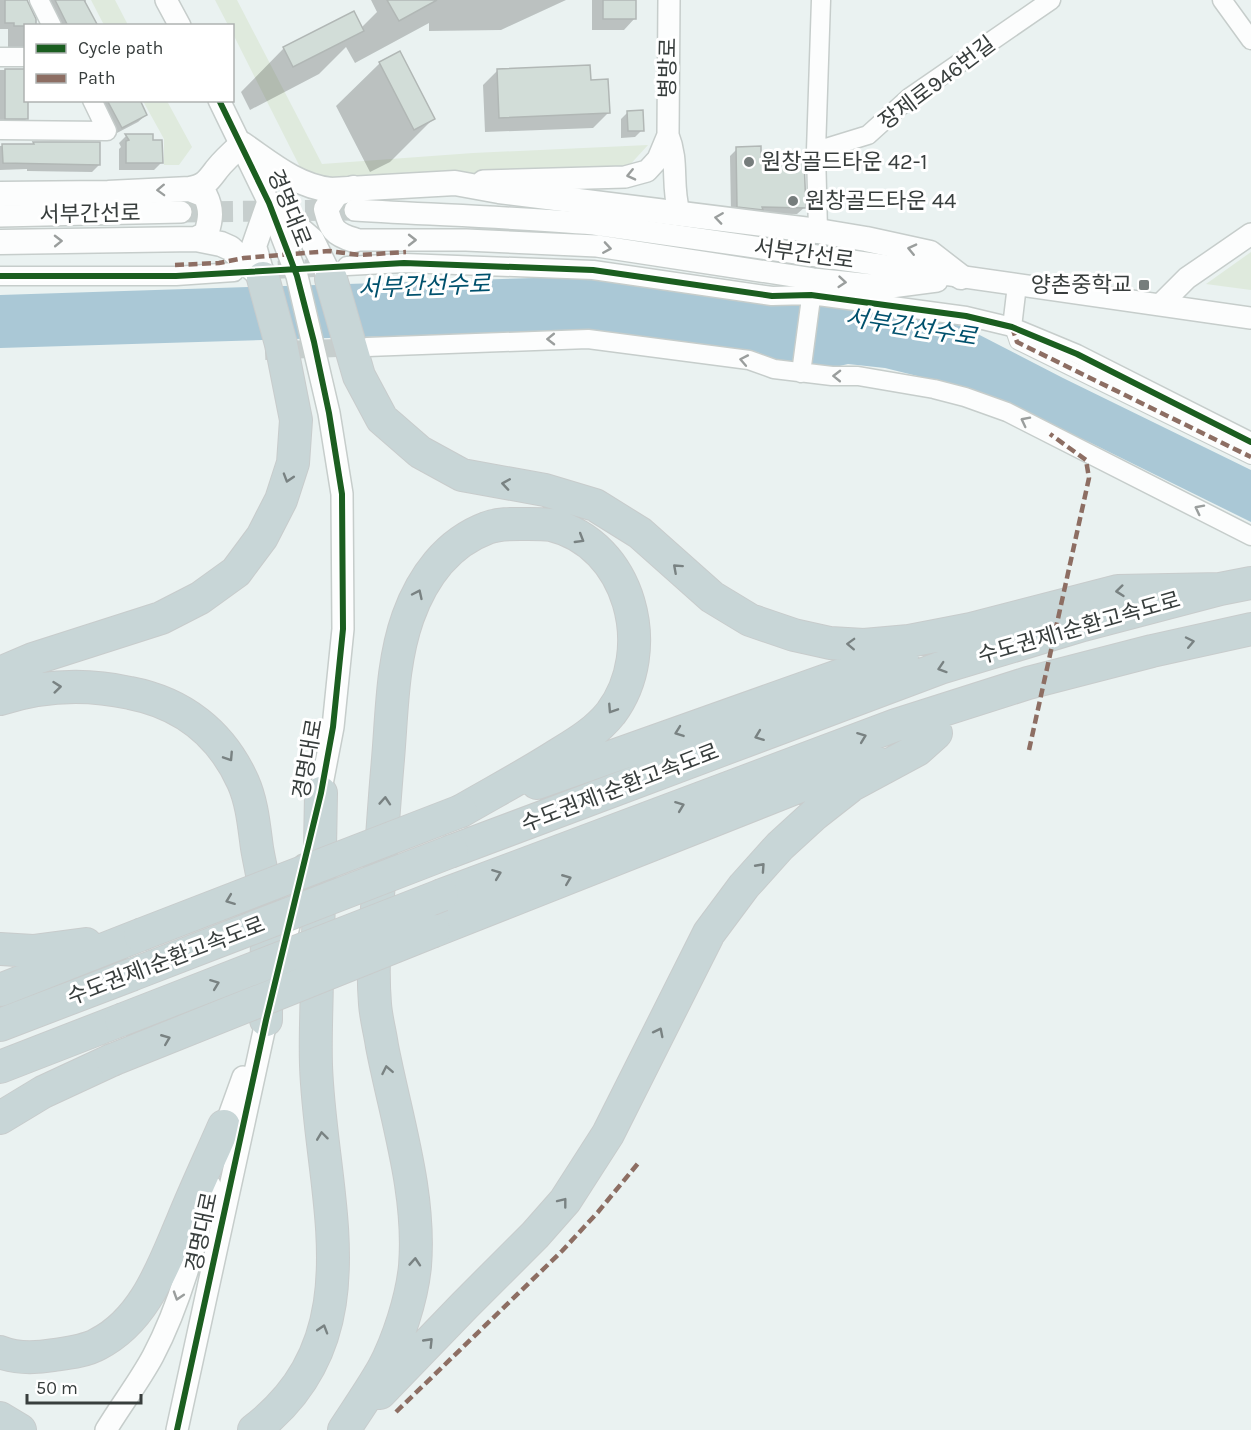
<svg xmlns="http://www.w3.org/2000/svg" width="1251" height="1430" font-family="Karla,'Noto Sans KR',sans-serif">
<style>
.green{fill:#dfeadd}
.water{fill:#aac8d6}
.shadow{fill:#0003}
.building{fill:#d2ddd8;stroke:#b1b7b5;stroke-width:1.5}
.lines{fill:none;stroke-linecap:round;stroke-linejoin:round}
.minor-tunnel{stroke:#c6cecd;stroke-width:18;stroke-dasharray:18 9;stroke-linecap:butt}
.tertiary-tunnel{stroke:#c6cecd;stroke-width:21;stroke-dasharray:21 10;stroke-linecap:butt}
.pedestrian-casing{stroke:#c6cdcb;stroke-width:16}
.minor-casing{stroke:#c6cdcb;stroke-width:21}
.tertiary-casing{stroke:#c6cdcb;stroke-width:24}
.secondary-casing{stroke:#c6cdcb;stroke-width:27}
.motorway-casing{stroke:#c8cccc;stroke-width:34}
.pedestrian{stroke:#fcfdfd;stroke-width:14}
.minor{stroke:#fcfdfd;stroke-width:18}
.tertiary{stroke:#fcfdfd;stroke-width:21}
.secondary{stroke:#fcfdfd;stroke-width:24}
.motorway{stroke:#c8d6d7;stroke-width:32}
.motorway-bridge-casing{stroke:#c8cccc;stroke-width:34;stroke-linecap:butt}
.motorway-bridge{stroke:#c8d6d7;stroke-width:32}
.quiet{stroke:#8d6e63;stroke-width:4.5;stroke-dasharray:9 4.5;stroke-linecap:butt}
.cycleway-casing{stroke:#fff;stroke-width:10}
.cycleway{stroke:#1b5e20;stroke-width:6}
.oneway{stroke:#9a9e9d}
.oneway2{stroke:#798282}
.poi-dot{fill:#767d7c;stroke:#fff;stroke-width:2}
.labels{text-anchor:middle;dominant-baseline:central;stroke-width:6;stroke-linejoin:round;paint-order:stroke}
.street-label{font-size:22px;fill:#383e3d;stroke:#fff}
.poi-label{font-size:22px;fill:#383e3d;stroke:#fff;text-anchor:start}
.water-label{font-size:24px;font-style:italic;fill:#00516d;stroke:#fff}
</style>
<rect width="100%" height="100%" fill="#eaf2f1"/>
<path class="green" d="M91 0H115L128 25H104Z
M215 0H237L322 164 473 153 648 145 626 169 357 180 321 178 302 171 233 34 232 26 228 25Z
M143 101H167L192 147 179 165H164V139Z
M1251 252V290L1206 284Z"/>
<path class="water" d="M534 278H595L760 300 935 317 966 328 1063 378 1251 470V522L1091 443 974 390 885 368 848 364 827 369 776 361 757 352 599 332 557 331 0 348V295Z"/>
<path class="shadow" d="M0 0H24L26 55 8 52V29H0Z
M44 0H86L85 4 96 26H58Z
M371 0H566L501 30 429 31V23L355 63 346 47 319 74 250 110 241 92 284 48 361 28 377 12Z
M592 0H635V18L624 30H592Z
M380 63 433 119 390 162 370 172 336 106Z
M0 70H26V100H62L27 102V118L20 126H0Z
M498 70 589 81 608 113 593 128 485 132 483 85Z
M97 100H138L146 115 138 122 115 134Z
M628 112 642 130 635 137 621 138V119Z
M126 136H152V141L161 163 154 170H119V149L121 147 119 143Z
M34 143 99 165 92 172 27 171V169L0 170V146L32 145Z
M737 149 760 159 805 207 797 214 731 213 730 156Z"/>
<path class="building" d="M5 0H27L36 19V26H14V23H5Z
M55 0H84L98 26H68Z
M387 0H437L399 21Z
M603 0H636V19H603Z
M354 11 364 31 293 67 283 47Z
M400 51 435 119 414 130 379 62Z
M590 65 591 80 608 79 610 113 499 118 497 69Z
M5 69H26V100H28V119H5Z
M107 100H140L147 115 122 128Z
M643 110 644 131H628L627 111Z
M125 134H153V140H162L163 163H126V141L129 140Z
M33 142H100V165L3 163 2 144H34Z
M761 146V158L804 160 806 208 762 207 763 210 737 207 736 147Z"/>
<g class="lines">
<path class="minor-tunnel" d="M251 271 335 267
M265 351 359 347"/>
<path class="tertiary-tunnel" d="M181 212 355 210"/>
<defs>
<path id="pedestrian" d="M1012 327 1017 342 1251 457"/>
<path id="minor" d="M39 0 52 26
M1222 0 1251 40
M0 57H26
M0 130 107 131 92 100
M816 151 868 135 909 98 1051 0
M818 231 816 151 821 0
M347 266 404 263 593 270 772 296 811 295 966 316 1012 327 1077 354 1251 442
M0 276H176L234 272
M1012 327 1017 285
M367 347 588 339 749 360 774 369 832 376H858L934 389 965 397 1007 412 1251 536
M801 373 813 283"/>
<path id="tertiary" d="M166 0 180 26
M219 100 269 203 297 276 329 413 342 494 343 629 333 727 318 805
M668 135C679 162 671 184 679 212
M483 181 625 177 647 171 658 159 668 135 669 0
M355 210C434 215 514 217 594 224L1251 318
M0 216 181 212
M354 240H466L597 246 813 279 891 287 937 281
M1160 305 1187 278 1251 234
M279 966 304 865
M221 1138 243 1077
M106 1430C121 1405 139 1382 153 1356 181 1303 196 1243 210 1185
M177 1430 269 1008"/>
<path id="secondary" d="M353 188 336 194 326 209C331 229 334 234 354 240
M190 189 205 195C212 209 211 219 206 234L196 239
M0 194 108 193 190 189C205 186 208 181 217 169 224 160 233 152 242 144 270 163 296 186 331 190L455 183 499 191 818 231 866 239 930 253 961 277
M0 242 196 239 221 244 230 248 263 278
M263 278 254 246 269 203 312 240 331 279"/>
<path id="motorway" d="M331 279 359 376 382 419 420 452 462 475 545 490 595 505 640 533 712 597 750 620 794 635 830 643 864 645 909 641 971 629 1118 591 1220 589
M0 673 33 659 161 618 200 598 236 572 262 537 281 500 293 463 296 420 281 344 263 278
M0 699C43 685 85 683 130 693 182 703 221 733 243 782 252 802 254 826 257 848 260 866 265 884 266 902 268 941 266 981 266 1020
M537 783 903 653
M452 851 940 668 1083 625 1220 589 1251 583
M442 895 896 725 1028 683 1152 651 1251 629
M434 931 871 758
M0 949 33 951 86 944
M0 990 140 935
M0 1025 131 975
M0 1067 121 1020
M0 1118 43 1092 112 1060
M0 1352C17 1359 36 1358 54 1355 68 1353 86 1351 98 1344 145 1320 163 1266 182 1222 195 1190 210 1158 224 1126
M380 1393 465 1305 535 1235 565 1201 608 1134 709 933 744 886 780 846 815 814 852 785 917 750 936 733
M0 1418 20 1430
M254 1430C378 1336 320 1194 316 1065 315 1034 317 1002 317 970 319 911 320 852 321 793
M344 1430C357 1410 371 1390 383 1369 398 1341 412 1298 415 1266 421 1193 396 1118 382 1046 380 1032 376 1018 375 1004 372 968 375 932 378 896 381 850 384 805 388 759 392 712 392 662 408 617 422 578 447 543 487 528 499 523 516 524 529 524 536 524 544 524 551 525 631 544 658 650 611 713 595 733 575 744 554 757 524 776 492 793 461 811"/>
</defs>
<use href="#pedestrian" class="pedestrian-casing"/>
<use href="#minor" class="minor-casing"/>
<use href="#tertiary" class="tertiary-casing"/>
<use href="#secondary" class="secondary-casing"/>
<use href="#motorway" class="motorway-casing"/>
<use href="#pedestrian" class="pedestrian"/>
<use href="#minor" class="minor"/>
<use href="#tertiary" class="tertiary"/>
<use href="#secondary" class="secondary"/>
<use href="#motorway" class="motorway"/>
<defs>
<path id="motorway-bridge" d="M140 935 461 811
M131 975 452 851
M121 1020 442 895
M112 1060 434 931"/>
</defs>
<use href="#motorway-bridge" class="motorway-bridge-casing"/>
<use href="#motorway-bridge" class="motorway-bridge"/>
<path class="quiet" d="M175 265 219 263 244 258 329 251 360 255 406 252
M1012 327 1017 342 1251 457
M1029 750 1089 478 1086 460 1050 434
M396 1412 562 1251 598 1212 640 1161"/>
<defs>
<path id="cycleway" d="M0 276H176L404 263 593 270 772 296 811 295 966 316 1012 327 1077 354 1251 442
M177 1430 266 1020 321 793 333 727 343 629 342 494 329 413 314 342 297 276 269 203 219 100"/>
</defs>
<use href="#cycleway" class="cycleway-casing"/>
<use href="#cycleway" class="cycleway"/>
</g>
<defs><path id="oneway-chevron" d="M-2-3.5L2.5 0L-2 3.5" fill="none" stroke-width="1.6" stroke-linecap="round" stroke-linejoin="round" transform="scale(1.5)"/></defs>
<g class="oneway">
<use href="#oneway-chevron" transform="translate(631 175) rotate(167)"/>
<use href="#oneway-chevron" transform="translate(161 190) rotate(178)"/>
<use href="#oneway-chevron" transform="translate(719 218) rotate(-172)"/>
<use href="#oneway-chevron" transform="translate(412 240)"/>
<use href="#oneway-chevron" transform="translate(58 241) rotate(-1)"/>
<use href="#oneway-chevron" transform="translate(607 248) rotate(9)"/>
<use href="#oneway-chevron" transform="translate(912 249) rotate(-167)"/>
<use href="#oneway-chevron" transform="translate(842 282) rotate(5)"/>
<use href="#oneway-chevron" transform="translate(551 339) rotate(179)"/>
<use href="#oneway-chevron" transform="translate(744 360) rotate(-169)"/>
<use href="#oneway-chevron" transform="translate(837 376) rotate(-179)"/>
<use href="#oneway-chevron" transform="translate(1025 421) rotate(-153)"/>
<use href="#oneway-chevron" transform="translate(1199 509) rotate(-153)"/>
<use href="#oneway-chevron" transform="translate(178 1296) rotate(108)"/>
</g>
<g class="oneway2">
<use href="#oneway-chevron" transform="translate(288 478) rotate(107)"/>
<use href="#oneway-chevron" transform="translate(506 484) rotate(-171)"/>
<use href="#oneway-chevron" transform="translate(580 539) rotate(31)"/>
<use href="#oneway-chevron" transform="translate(677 568) rotate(-138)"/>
<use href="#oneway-chevron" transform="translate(1120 591) rotate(174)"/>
<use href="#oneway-chevron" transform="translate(418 594) rotate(-65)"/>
<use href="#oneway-chevron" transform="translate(1190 642) rotate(-12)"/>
<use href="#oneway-chevron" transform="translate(851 644) rotate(-178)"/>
<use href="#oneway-chevron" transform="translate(942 668) rotate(162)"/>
<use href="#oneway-chevron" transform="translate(57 687) rotate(-6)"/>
<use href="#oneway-chevron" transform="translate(612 709) rotate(123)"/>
<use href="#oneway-chevron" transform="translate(679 732) rotate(160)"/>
<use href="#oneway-chevron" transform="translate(759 736) rotate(159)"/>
<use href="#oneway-chevron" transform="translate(862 737) rotate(-21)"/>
<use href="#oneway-chevron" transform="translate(229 757) rotate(57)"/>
<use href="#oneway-chevron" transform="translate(385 801) rotate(-86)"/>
<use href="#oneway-chevron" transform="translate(680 806) rotate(-21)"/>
<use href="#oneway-chevron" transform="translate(761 867) rotate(-48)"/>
<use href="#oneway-chevron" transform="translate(497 874) rotate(-21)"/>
<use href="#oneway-chevron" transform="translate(567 879) rotate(-22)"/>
<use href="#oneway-chevron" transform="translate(230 900) rotate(159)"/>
<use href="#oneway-chevron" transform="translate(215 984) rotate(-21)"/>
<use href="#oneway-chevron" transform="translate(659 1032) rotate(-63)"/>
<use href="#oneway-chevron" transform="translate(166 1039) rotate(-22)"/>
<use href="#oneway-chevron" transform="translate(387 1070) rotate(-101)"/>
<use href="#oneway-chevron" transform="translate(322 1136) rotate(-97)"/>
<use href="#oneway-chevron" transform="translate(563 1202) rotate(-52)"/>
<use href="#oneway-chevron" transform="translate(415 1262) rotate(-86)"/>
<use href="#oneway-chevron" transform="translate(323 1329) rotate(-73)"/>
<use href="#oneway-chevron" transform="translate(429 1342) rotate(-46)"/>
</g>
<g class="poi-dot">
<circle cx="749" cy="162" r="6"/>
<circle cx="793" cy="201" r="6"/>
<rect x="1138" y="279" width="12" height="12" rx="3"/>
</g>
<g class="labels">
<g class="street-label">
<text transform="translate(668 68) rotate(-89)">병방로</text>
<text transform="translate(937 83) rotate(-37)">장제로946번길</text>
<text transform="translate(289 208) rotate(68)">경명대로</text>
<text transform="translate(90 214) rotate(-1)">서부간선로</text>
<text transform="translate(804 254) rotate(8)">서부간선로</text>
<text transform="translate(1079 628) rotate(-16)">수도권제1순환고속도로</text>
<text transform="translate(308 759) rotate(-80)">경명대로</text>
<text transform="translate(620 788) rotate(-21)">수도권제1순환고속도로</text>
<text transform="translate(166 961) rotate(-21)">수도권제1순환고속도로</text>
<text transform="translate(202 1232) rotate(-78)">경명대로</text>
</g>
<g class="poi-label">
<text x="761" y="162">원창골드타운 42-1</text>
<text x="805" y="201">원창골드타운 44</text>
<text x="1132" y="285" text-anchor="end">양촌중학교</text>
</g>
<g class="water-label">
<text transform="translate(424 286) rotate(-2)">서부간선수로</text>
<text transform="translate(911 327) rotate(9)">서부간선수로</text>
</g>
</g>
<rect x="24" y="24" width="210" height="78" fill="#ffffff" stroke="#afb2b1" stroke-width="1.5"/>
<rect x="36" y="44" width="30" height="9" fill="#1b5e20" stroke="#afb2b1" stroke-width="1.5"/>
<text x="78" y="54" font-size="18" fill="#383e3d">Cycle path</text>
<rect x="36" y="74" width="30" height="9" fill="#8d6e63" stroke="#afb2b1" stroke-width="1.5"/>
<text x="78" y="84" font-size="18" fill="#383e3d">Path</text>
<path d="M27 1394v9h114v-9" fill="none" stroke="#383e3d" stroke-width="3"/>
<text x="36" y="1394" font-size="18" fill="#383e3d" stroke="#ffffff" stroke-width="4.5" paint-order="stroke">50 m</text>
</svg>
